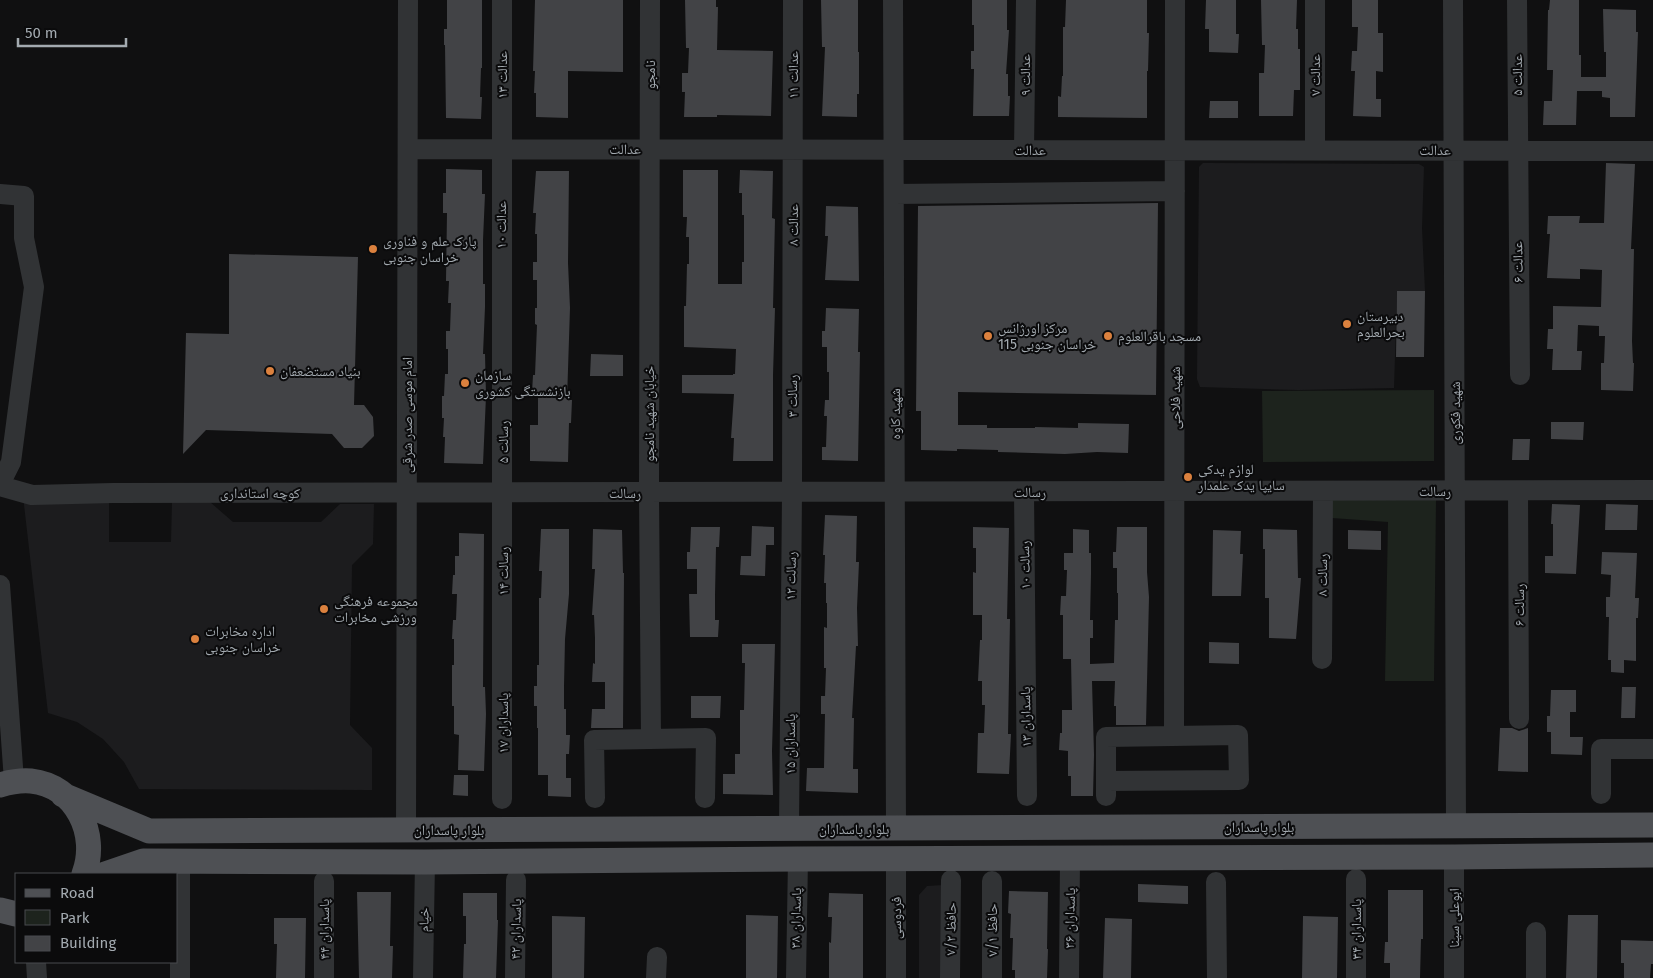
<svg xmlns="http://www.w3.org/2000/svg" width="1653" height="978" font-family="'Fira Sans','Noto Naskh Arabic',sans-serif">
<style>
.built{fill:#1c1c1e}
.green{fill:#1d231d}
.building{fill:#424346}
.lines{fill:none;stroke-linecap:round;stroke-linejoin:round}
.minor{stroke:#313335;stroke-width:20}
.major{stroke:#4e5054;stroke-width:25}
.poi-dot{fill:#db813e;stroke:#0b0b0c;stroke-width:2}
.labels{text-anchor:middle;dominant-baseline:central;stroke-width:4;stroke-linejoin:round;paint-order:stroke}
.street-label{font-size:14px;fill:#a3aab0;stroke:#0b0b0c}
.poi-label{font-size:14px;fill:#a3aab0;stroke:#0b0b0c;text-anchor:start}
</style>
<rect width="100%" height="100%" fill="#101011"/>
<path class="built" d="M1203 163 1419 164 1424 167 1422 228 1425 291 1397 292 1394 388 1298 390 1200 387 1197 379 1199 167Z
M23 496H109V542H171L172 502H210L233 522H321L340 504H374L373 544 352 565 350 725 372 748V790L139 789 124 762 103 739 77 722 48 713Z
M944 885 947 978H919V895L927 886Z"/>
<path class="green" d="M1434 390V461L1263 462 1262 391Z
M1330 496 1436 499 1434 681H1385L1388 522 1332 518Z"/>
<path class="building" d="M447 0H482V68H481L480 97H482L481 119 446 118 445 45H444V29H447Z
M535 0H623V72L568 71V118L536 117V93H534L535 71H533Z
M685 0H716V7H718L717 50 773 51 771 116 717 115V117H684L685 92H682V73H688L689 48H686Z
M821 0H858V52H859V94H857V117L822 116 825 47H822Z
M972 0H1007V30H1009L1006 74H1008V96H1010L1009 116H973L974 69H971V51H974V25H972Z
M1066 0H1147V33H1149L1148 71H1147V118L1058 117V96L1061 97 1062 76H1063V27H1065Z
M1206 0H1236V34H1239L1238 53 1209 52V29H1205Z
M1261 0H1297L1296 29H1298V49H1300V90H1294L1293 116H1259V73H1264L1265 45H1262Z
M1352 0H1378V33H1383V72L1376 71V99H1381V117L1353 116 1355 71H1351L1352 51H1357L1358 27H1352Z
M1550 0H1579V55H1581V77H1606V52H1604L1603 9 1636 10V32H1638L1635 117H1610V98L1602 97V91H1577L1576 125H1543L1544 101H1552L1553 70H1547L1548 10H1549Z
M1210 101H1238V118H1209Z
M1606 163 1635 164 1631 249H1634L1632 341 1633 363H1634L1633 391 1601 390V363H1604L1605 336H1599V326L1578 325 1577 351H1582L1581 370H1552L1553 349H1547L1548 329H1553V306L1601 307 1602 270 1580 269V279L1547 278 1550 234H1547L1548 216H1580L1579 223H1604Z
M446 169 482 170V194H485L483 240V284H485V307L483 354H485L486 396 483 464 444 463 445 437H443L444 418H442V396H444L445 374H448V349H446V331H450L451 303H448L449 281H446L447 213H443V193H446Z
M683 170H718V284H742V262H744V215H742V193H739L740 170 773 171 772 218 775 219 773 308H775L773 375V461H733L734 438H731L734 394 682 393V375H733V374H735L736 349 684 347V306H686L687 264H689V237H686L687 217H683Z
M536 171H569L568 263 570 308 567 400H572L571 423H569L568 462 530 461V425H538V393H532L533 375H535L537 325 535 324V308H537V280H533V262H537V234H535L536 213H533Z
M1158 203 1156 395 958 392V425H987V428H1035V427L1078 428V423L1129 424 1128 453 1097 452 1065 454 998 452V450L957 449V451L921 450V411H916L918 206Z
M826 206 858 207 859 281 825 280 828 236H825Z
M229 254 358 257 354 405H364L373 417 374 436 362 448H344L332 434 206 430 183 454 186 333 229 334Z
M1397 291H1425L1424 357H1396Z
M826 308 859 309 858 352H860L858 461 822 460V447H826L827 416H824L825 400H829V372H827V347H822V331H825Z
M591 354 623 355V376H590Z
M1551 422H1584L1583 440 1551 439Z
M1513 439H1530L1529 460H1512Z
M1552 504 1580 505 1576 574 1545 573V556H1553V524H1551Z
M1606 504 1638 505 1637 530H1605Z
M825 515 857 516 856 562H859L857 608 858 646H856L852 718H854L853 769H858V793L806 791 807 768H824L825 714H821V696H825L826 668H824V627L827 628V603H826V583H824L825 555H823Z
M752 526 774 527V545H766L765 576 740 575 741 556H751Z
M691 527H720L719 547H716L715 595V620H719L718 637H690L689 594H697V569H687V552H690Z
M973 527 1009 528 1007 619H1010L1008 734H1011L1009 774 977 773 978 733H984L985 705H982V681H978L980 640H982V615H973V572L976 573V548H973Z
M1117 527H1147V572L1149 597 1146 725H1116V706H1114L1115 681H1092L1094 755 1093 796H1071V776H1068V751L1059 750 1060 733H1062V710H1072L1071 659H1063V615H1060L1061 596H1066L1067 570H1064V553H1073V529L1089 530V553H1091V574L1090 620H1093V638H1090V664L1114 663 1115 620H1118V593H1117V568H1113V552H1116Z
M541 529H569V594L565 639 564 686V709H566V735H570L569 754H566V778H571V797L548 796V775H538V728H537V706H534V686H537V665H539V598H541L542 571H539Z
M593 529 622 530 623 573H624L623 728H591L592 709H605V682H592L593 663 595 664V638L594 615H592L595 569H592Z
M1263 529 1297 530 1298 578H1301L1296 639 1269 638V598H1265V549H1263Z
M1213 530 1241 531 1240 554H1243L1241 596H1212Z
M1348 530 1381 531V550L1348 549Z
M459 533 484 534 483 687H485L486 714 484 771 458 770 459 735 454 734V706H452V665H454V639H452L453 620H456L457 594H452L453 575H455V556H459Z
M1602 552 1637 553 1635 598H1639L1638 618H1636V661L1624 660V673L1611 672V660H1608L1609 617H1606V597H1610L1611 575 1601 574Z
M1209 642 1239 643V664L1209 663Z
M742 644H775L772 751 773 795 723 794V774H735V754H740V710H744L745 663H742Z
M1622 687H1636L1635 718H1621Z
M1551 690H1576V712H1570V737H1583L1582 755 1551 754V732H1547V716H1550Z
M691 696H721L720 718H691Z
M1500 728H1512L1519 731 1528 728V772L1498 771Z
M454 775H468V796L453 795Z
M1138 884 1188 886V904L1138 902Z
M1388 890H1423V939H1421L1420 978H1390V963H1384L1385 942H1388Z
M1009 891 1048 892 1047 949H1048L1047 978H1015V970H1012L1013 938H1010L1011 914 1008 913Z
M357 892H391L390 946H393L392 978H359Z
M463 893H497V920H498L496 978H463L464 944H466V916H463Z
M829 893 863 894V978H829V942L831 943 832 917H828Z
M746 915 778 916 777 978H746Z
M1568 915H1598L1597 978H1566Z
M552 916 585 917 584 978H552Z
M1303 916 1338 917 1337 978H1302Z
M274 918H306L305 978H276L277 944H274Z
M1105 918 1132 919 1131 978H1103Z
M1621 940 1653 941V964H1651L1650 978H1624V963H1621Z"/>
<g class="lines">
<path class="minor" d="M502 0V799
M650 0 649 493 651 739
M893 0 896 829
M1453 0 1456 826
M1517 0 1520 375
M408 149 1653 151
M1024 150 1026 0
M1315 150V0
M0 194 24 196V238L34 287 11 462 1 482
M894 194 1175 191
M0 486 32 495 113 493 1653 490
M1518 491 1519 719
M1024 492 1027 796
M0 585 14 781
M1322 659 1323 491
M1174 736 1175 0
M1106 781 1239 780 1238 735 1106 737V796
M1601 794V749H1653
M595 798 594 740 706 738 705 798
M789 829 792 493 793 0
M406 830 408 0
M1454 857V978
M896 859V978
M180 862V978
M1216 882 1217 978
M1536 932V978
M36 962 37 978
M324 978V881
M423 978 425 862
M515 978 516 880
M656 978 657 957
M796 978 798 859
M950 978 951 880
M992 978V881
M1069 978 1070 858
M1356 978V879"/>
<path class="major" d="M0 785C10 782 20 780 31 781 76 786 99 834 84 874
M63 795 149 831 1653 825
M105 874 143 861 425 862 798 859 1454 857 1653 855
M0 910 16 914"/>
</g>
<g class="poi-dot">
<circle cx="373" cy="249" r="5"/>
<circle cx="1347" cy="324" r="5"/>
<circle cx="988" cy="336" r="5"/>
<circle cx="1108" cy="336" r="5"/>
<circle cx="270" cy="371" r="5"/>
<circle cx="465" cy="383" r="5"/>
<circle cx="1188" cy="477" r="5"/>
<circle cx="324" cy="609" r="5"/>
<circle cx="195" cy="639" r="5"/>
</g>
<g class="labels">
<g class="street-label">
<text transform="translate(502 75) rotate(-90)">عدالت ۱۳</text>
<text transform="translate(650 75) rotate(-90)">نامجو</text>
<text transform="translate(793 75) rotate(-90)">عدالت ۱۱</text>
<text transform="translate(1025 75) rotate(-90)">عدالت ۹</text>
<text transform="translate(1315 75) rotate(-90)">عدالت ۷</text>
<text transform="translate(1517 75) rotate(-90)">عدالت ۵</text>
<text x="625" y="149">عدالت</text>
<text x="1030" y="150">عدالت</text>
<text x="1435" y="150">عدالت</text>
<text transform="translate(501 225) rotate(-90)">عدالت ۱۰</text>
<text transform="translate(793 225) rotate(-90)">عدالت ۸</text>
<text transform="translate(1518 262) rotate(-91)">عدالت ۶</text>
<text transform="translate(792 396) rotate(-90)">رسالت ۳</text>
<text transform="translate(1175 398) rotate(-90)">شهید فلاحی</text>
<text transform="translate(1455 413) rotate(-90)">شهید فکوری</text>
<text transform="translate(649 414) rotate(-90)">خیابان شهید نامجو</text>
<text transform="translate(895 414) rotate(-90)">شهید کاوه</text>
<text transform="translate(407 415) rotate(-90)">امام موسی صدر شرقی</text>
<text transform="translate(503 442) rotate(-90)">رسالت ۵</text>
<text x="1435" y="491">رسالت</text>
<text x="1030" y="492">رسالت</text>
<text x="260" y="493">کوچه استانداری</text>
<text x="625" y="493">رسالت</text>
<text transform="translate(1025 565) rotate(-91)">رسالت ۱۰</text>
<text transform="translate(503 571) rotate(-90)">رسالت ۱۴</text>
<text transform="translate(1322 575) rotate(-90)">رسالت ۸</text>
<text transform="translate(791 576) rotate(-89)">رسالت ۱۲</text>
<text transform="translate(1519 605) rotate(-90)">رسالت ۶</text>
<text transform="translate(1026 717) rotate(-91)">پاسداران ۱۳</text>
<text transform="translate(503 723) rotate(-90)">پاسداران ۱۷</text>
<text transform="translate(790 744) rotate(-90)">پاسداران ۱۵</text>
<text x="1259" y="827">بلوار پاسداران</text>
<text x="854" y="829">بلوار پاسداران</text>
<text x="449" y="830">بلوار پاسداران</text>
<text transform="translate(796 918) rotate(-89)">پاسداران ۳۸</text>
<text transform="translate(896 918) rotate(-90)">فردوسی</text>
<text transform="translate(1070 918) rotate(-89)">پاسداران ۳۶</text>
<text transform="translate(1454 918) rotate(-90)">ابوعلی سینا</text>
<text transform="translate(424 920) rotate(-89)">خیام</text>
<text transform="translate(324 929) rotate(-90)">پاسداران ۴۴</text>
<text transform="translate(516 929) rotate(-89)">پاسداران ۴۲</text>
<text transform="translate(951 929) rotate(-89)">حافظ ۷/۲</text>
<text transform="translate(1356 929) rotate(-90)">پاسداران ۳۴</text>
<text transform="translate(992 930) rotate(-90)">حافظ ۷/۱</text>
</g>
<g class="poi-label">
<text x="383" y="241">پارک علم و فناوری<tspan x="383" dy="16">خراسان جنوبی</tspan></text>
<text x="1357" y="316">دبیرستان<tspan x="1357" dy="16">بحرالعلوم</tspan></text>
<text x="998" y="328">مرکز اورژانس<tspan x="998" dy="16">115 خراسان جنوبی</tspan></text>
<text x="1118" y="336">مسجد باقرالعلوم</text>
<text x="280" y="371">بنیاد مستضعفان</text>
<text x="475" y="375">سازمان<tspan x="475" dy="16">بازنشستگی کشوری</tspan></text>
<text x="1198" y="469">لوازم یدکی<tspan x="1198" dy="16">سایپا یدک علمدار</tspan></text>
<text x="334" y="601">مجموعه فرهنگی<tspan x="334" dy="16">ورزشی مخابرات</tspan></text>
<text x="205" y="631">اداره مخابرات<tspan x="205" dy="16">خراسان جنوبی</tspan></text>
</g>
</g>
<rect x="15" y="873" width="162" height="90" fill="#0b0b0c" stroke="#484b4e"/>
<rect x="25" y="889" width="25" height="8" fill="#4e5054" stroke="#484b4e"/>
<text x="60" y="898" font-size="15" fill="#a3aab0">Road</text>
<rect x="25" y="910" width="25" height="15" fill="#1d231d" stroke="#484b4e"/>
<text x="60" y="923" font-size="15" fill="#a3aab0">Park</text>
<rect x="25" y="936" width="25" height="15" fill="#424346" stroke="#484b4e"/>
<text x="60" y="948" font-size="15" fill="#a3aab0">Building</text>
<path d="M18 38v8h108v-8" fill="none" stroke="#a3aab0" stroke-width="2.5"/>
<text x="25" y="38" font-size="15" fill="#a3aab0" stroke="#0b0b0c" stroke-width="4" paint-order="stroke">50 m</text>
</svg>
